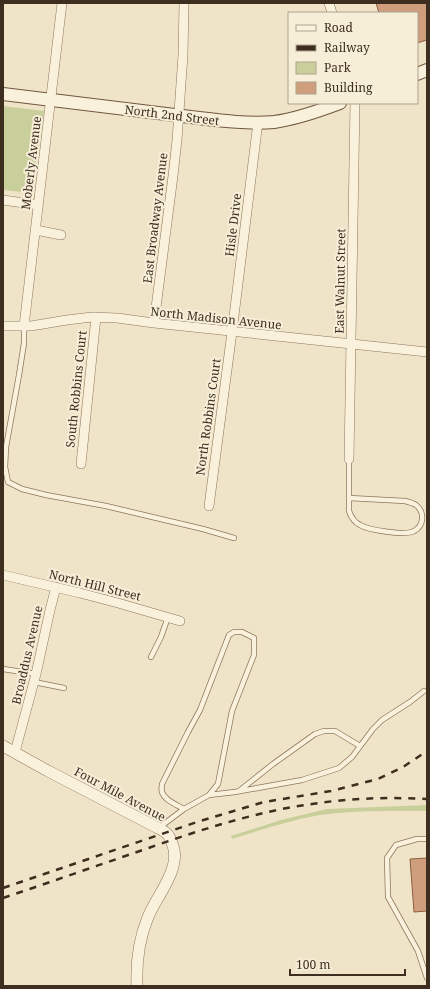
<svg xmlns="http://www.w3.org/2000/svg" width="430" height="989" font-family="'Noto Serif',serif">
<style>
.green{fill:#c9cf9b}
.building{fill:#cf9f7d;stroke:#8d5f41}
.lines{fill:none;stroke-linecap:round;stroke-linejoin:round}
.service-casing{stroke:#8d765c;stroke-width:6}
.minor-casing{stroke:#8d765c;stroke-width:10}
.tertiary-casing{stroke:#8d765c;stroke-width:12}
.secondary-casing{stroke:#6f573f;stroke-width:14}
.service{stroke:#faf1dc;stroke-width:4.5}
.minor{stroke:#faf1dc;stroke-width:9}
.tertiary{stroke:#faf1dc;stroke-width:11}
.secondary{stroke:#faf1dc;stroke-width:12}
.rail{stroke:#3d2e20;stroke-width:2.5;stroke-dasharray:7 7;stroke-linecap:butt}
.labels{text-anchor:middle;dominant-baseline:central;stroke-width:4;stroke-linejoin:round;paint-order:stroke}
.street-label{font-size:12px;fill:#3d2e20;stroke:#f7eed8}
</style>
<rect width="100%" height="100%" fill="#f0e4c8"/>
<path class="green" d="M3 106 44 111 32 193 3 190Z
M427 805V811H424C389 811 354 810 320 815 290 820 261 830 232 839L231 836 281 820 327 809Z"/>
<path class="building" d="M376 3H427V40L417 43V13H379Z
M427 858V911L414 912 410 859Z"/>
<g class="lines">
<defs>
<path id="service" d="M24 326V343L19 375 6 447 5 467 8 482 22 489 46 495 106 506 203 529 234 538
M349 498 405 501C409 502 413 503 416 505 425 512 424 526 414 531 406 536 368 530 360 525 354 522 351 517 349 511V459
M151 657 161 637 168 617
M3 669 36 674
M34 682 64 688
M239 791 273 764 315 734 324 731H335L360 746
M209 795 235 792 302 780 339 768 352 757 373 729 382 720 410 702 424 691
M160 827 184 809 209 795 218 784 232 711 254 655V638L242 632H234L229 635 200 710 188 732 162 784C162 787 161 789 162 792 164 800 177 805 184 809
M427 839H417L396 845 387 858 388 897 418 951 427 978"/>
<path id="minor" d="M329 3 332 13
M3 200 38 205
M36 230 61 235
M154 323 173 176 177 140 183 55 184 3
M3 326H31L67 320 92 317 117 318 154 323 427 352
M24 326 62 3
M349 459 355 103
M81 464 96 317
M209 506 232 332 258 122
M3 575 80 593 118 603 180 621
M15 752 36 674 50 610 56 587"/>
<path id="tertiary" d="M3 746 48 771 158 828C161 829 164 831 166 833 169 835 171 840 172 843 183 867 157 895 148 917 139 939 136 962 137 986"/>
<path id="secondary" d="M417 74 427 70
M3 94 199 118C224 121 249 124 274 122 296 119 319 111 340 103"/>
</defs>
<use href="#service" class="service-casing"/>
<use href="#minor" class="minor-casing"/>
<use href="#tertiary" class="tertiary-casing"/>
<use href="#secondary" class="secondary-casing"/>
<use href="#service" class="service"/>
<use href="#minor" class="minor"/>
<use href="#tertiary" class="tertiary"/>
<use href="#secondary" class="secondary"/>
<path class="rail" d="M3 888 200 821 264 802 331 791 378 779 403 767 427 751
M3 898C48 883 93 867 137 852 194 832 253 812 312 804 350 798 389 797 427 799"/>
</g>
<g class="labels">
<g class="street-label">
<text transform="translate(172 115) rotate(7)">North 2nd Street</text>
<text transform="translate(31 163) rotate(-83)">Moberly Avenue</text>
<text transform="translate(155 218) rotate(-83)">East Broadway Avenue</text>
<text transform="translate(233 225) rotate(-83)">Hisle Drive</text>
<text transform="translate(340 281) rotate(-89)">East Walnut Street</text>
<text transform="translate(216 318) rotate(6)">North Madison Avenue</text>
<text transform="translate(76 389) rotate(-84)">South Robbins Court</text>
<text transform="translate(208 417) rotate(-82)">North Robbins Court</text>
<text transform="translate(95 585) rotate(14)">North Hill Street</text>
<text transform="translate(27 655) rotate(-77)">Broaddus Avenue</text>
<text transform="translate(120 794) rotate(28)">Four Mile Avenue</text>
</g>
</g>
<rect width="430" height="989" fill="none" stroke="#3d2e20" stroke-width="8"/>
<rect x="288" y="12" width="130" height="92" fill="#f7eed8" stroke="#ada18e"/>
<rect x="296" y="25" width="20" height="6" fill="#faf1dc" stroke="#ada18e"/>
<text x="324" y="32" font-size="12" fill="#3d2e20">Road</text>
<rect x="296" y="45" width="20" height="6" fill="#3d2e20" stroke="#ada18e"/>
<text x="324" y="52" font-size="12" fill="#3d2e20">Railway</text>
<rect x="296" y="62" width="20" height="12" fill="#c9cf9b" stroke="#ada18e"/>
<text x="324" y="72" font-size="12" fill="#3d2e20">Park</text>
<rect x="296" y="82" width="20" height="12" fill="#cf9f7d" stroke="#ada18e"/>
<text x="324" y="92" font-size="12" fill="#3d2e20">Building</text>
<path d="M290 969v6h115v-6" fill="none" stroke="#3d2e20" stroke-width="2"/>
<text x="296" y="969" font-size="12" fill="#3d2e20" stroke="#f7eed8" stroke-width="3" paint-order="stroke">100 m</text>
</svg>
